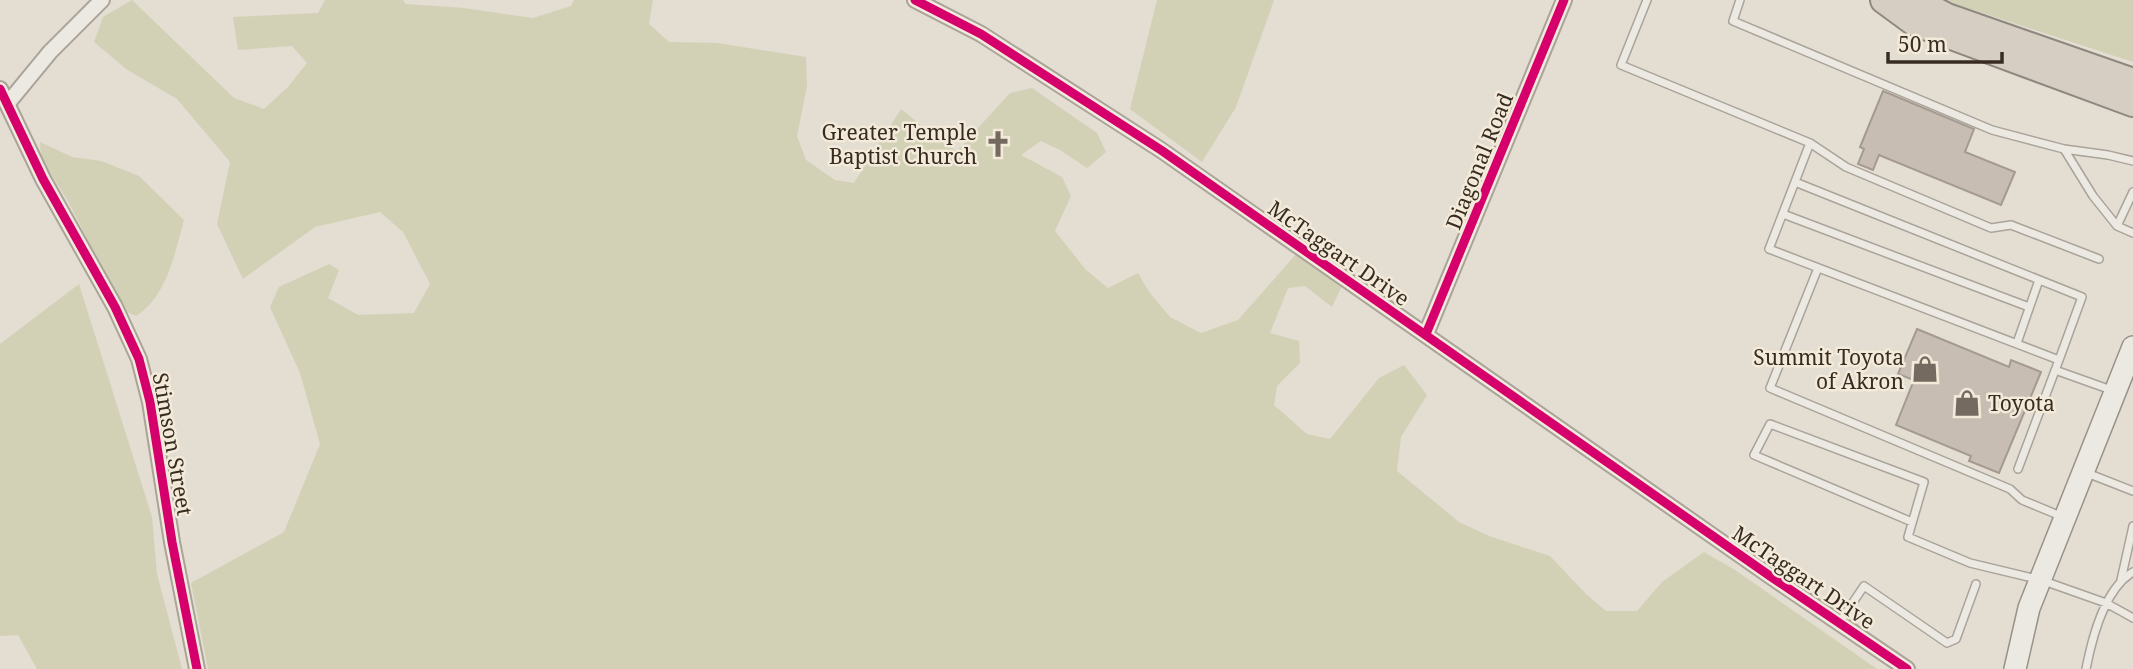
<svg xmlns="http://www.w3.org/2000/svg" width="2133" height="669" font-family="'Noto Serif',serif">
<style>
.green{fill:#d2d1b6}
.building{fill:#c7bdb3;stroke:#a49a91;stroke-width:2}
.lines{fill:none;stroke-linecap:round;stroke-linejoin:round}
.lane-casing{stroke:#a9a39a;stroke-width:10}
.street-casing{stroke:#a9a39a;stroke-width:18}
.secondary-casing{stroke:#99928a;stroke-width:24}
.highway-casing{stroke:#8e8881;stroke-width:30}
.lane{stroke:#ece9e2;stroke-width:7}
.street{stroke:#ece9e2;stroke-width:14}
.secondary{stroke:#ece9e2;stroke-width:21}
.highway{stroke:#d6cec3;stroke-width:26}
.cycleway-casing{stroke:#f3ead9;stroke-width:13}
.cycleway{stroke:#d6006c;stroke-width:9}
.labels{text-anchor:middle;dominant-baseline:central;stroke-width:5;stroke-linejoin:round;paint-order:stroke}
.poi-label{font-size:21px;fill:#382c22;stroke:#f3ead9;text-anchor:end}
.street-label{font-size:21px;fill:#382c22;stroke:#f3ead9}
</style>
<rect width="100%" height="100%" fill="#e3ddd2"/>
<path class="green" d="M132 0 234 98 264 109 288 87 307 63 292 46 238 50 233 17 318 13 325 0H403L406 4 464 8 533 18 571 6 574 0H653L649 24 669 42 717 43 806 57 807 86 797 136 806 160 835 180 854 183 901 109 939 140 957 151 1010 93 1032 88 1097 133 1106 152 1087 168 1060 150 1041 141 1021 155 1062 177 1071 196 1055 231 1086 270 1108 288 1138 273 1149 292 1170 317 1201 333 1238 320 1297 253 1342 286 1332 307 1305 286 1288 288 1270 333 1299 341 1300 363 1277 386 1274 405 1307 434 1330 439 1379 378 1404 365 1427 395 1401 437 1397 471 1459 522 1489 536 1550 556 1586 594 1606 611H1637L1662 582 1704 552 1735 570 1877 669H208L191 583 284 532 320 444 300 373 270 307 279 287 329 264 339 270 328 298 358 315 414 313 430 284 403 232 380 212 315 227 243 279 217 224 230 162 177 99 126 69 94 42 103 17Z
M1157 0H1274L1236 107 1202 162 1130 109Z
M1943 0H2133V62Z
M40 142 72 157 101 161 139 176 184 220C175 252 167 297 136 316L123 310 69 203 41 158Z
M79 284 152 517 157 574 182 669H37L18 635 0 636V344Z"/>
<path class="building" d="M1883 91 1974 129 1965 152 2015 172 2001 205 1879 155 1873 170 1858 164 1864 149 1860 147Z
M1917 329 2009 367 2011 360 2041 372 1999 473 1969 461 1971 456 1896 425 1914 380 1898 374Z"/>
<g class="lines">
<defs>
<path id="lane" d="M1647 0 1621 65 1810 143 1846 167 1991 228 2011 225 2099 259
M1740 0 1733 21 1992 130 2064 149 2093 196 2117 226 2133 233
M1810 143 1769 249 2059 360 2018 469
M2064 149 2108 155 2133 161
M1795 182 2082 297 2059 360
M1783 214 2029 307
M2117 226 2133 192
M1818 268 1770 388 2010 489 2022 500 2063 517
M2017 343 2039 280
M2055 370 2114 391
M2087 473 2133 491
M1912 522 1754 455 1770 424 1924 482 1908 537 1970 563 2041 580 2106 603 2133 618
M2121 580 2133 526
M1839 623 1864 586 1947 643 1956 639 1976 584
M2086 669C2092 638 2104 589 2133 572"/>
<path id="street" d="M915 0 981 34 1161 150 1770 576 1907 669
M0 89 43 179 115 307 139 359 150 402 172 542 197 669
M8 103 50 52 102 0
M1426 334 1564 0"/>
<path id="secondary" d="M2015 669 2029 608 2133 347"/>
<path id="highway" d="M1884 0 1914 22 2133 103
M1914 0 1947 17 2133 82"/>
</defs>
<use href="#lane" class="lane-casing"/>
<use href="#street" class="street-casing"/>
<use href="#secondary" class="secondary-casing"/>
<use href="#highway" class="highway-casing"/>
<use href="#lane" class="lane"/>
<use href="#street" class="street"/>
<use href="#secondary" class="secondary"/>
<use href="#highway" class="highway"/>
<defs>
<path id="cycleway" d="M915 0 981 34 1161 150 1770 576 1907 669
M0 89 43 179 115 307 139 359 150 402 172 542 197 669
M1426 334 1564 0"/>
</defs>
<use href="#cycleway" class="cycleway-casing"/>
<use href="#cycleway" class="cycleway"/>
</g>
<defs>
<symbol id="church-bare" viewBox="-9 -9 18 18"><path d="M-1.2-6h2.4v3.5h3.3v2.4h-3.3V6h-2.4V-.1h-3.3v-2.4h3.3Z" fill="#746a60" stroke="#f3ead9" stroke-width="2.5" paint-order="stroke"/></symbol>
<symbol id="shop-bare" viewBox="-9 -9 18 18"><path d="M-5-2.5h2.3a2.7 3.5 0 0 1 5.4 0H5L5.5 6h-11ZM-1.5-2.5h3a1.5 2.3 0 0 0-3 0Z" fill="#746a60" stroke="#f3ead9" stroke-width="2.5" paint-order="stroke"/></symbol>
</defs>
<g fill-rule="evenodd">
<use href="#church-bare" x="979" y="125" width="38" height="38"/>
<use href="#shop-bare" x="1906" y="350" width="38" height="38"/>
<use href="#shop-bare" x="1948" y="384" width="38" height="38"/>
</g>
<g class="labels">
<g class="poi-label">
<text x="977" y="132">Greater Temple<tspan x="977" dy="24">Baptist Church</tspan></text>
<text x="1904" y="357">Summit Toyota<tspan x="1904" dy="24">of Akron</tspan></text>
<text x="1988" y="403" text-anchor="start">Toyota</text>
</g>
<g class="street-label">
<text transform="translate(1479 161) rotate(-68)">Diagonal Road</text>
<text transform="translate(1339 253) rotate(35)">McTaggart Drive</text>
<text transform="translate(173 444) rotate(80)">Stimson Street</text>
<text transform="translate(1804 577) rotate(34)">McTaggart Drive</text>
</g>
</g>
<path d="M1888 52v10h114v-10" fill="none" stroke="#382c22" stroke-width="3.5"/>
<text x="1898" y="52" font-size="21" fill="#382c22" stroke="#f3ead9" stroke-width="5" paint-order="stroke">50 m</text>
</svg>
